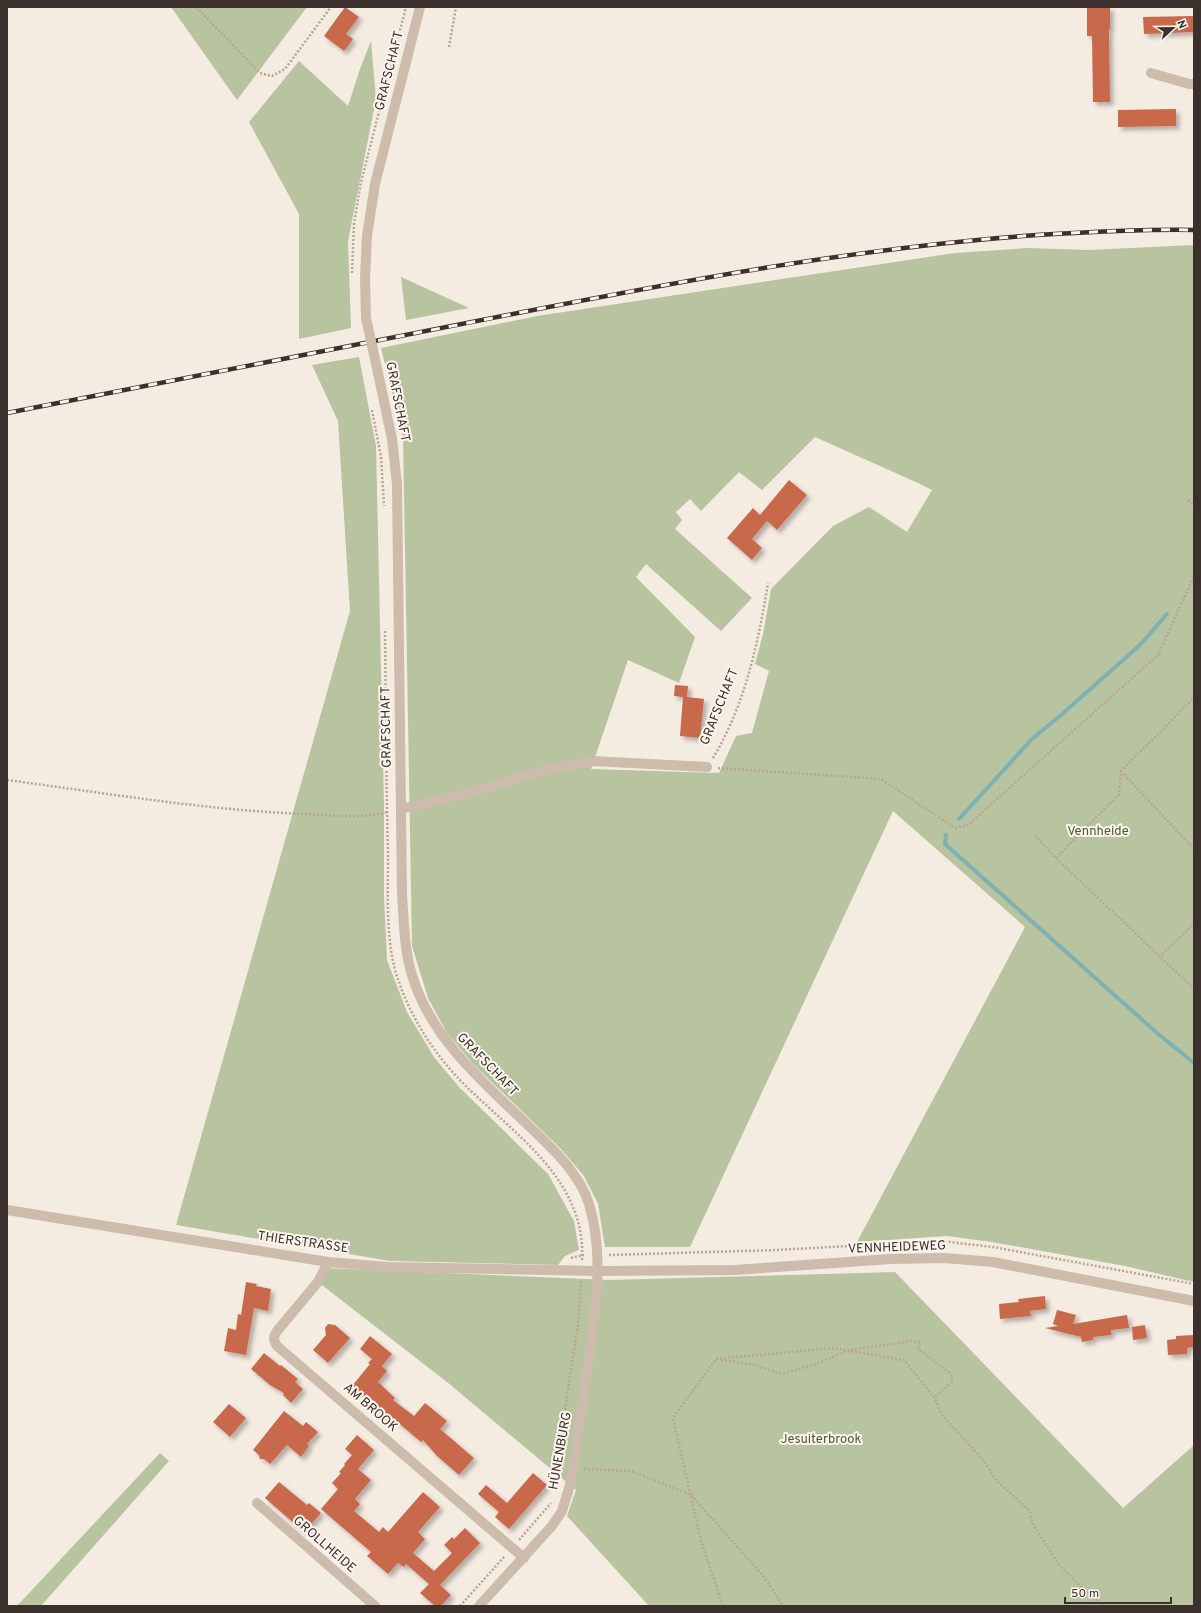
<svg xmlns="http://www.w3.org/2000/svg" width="1201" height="1613" font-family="Overpass,sans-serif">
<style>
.green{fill:#b8c4a0;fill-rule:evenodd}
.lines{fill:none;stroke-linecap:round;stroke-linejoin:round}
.stream{stroke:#7fb0b2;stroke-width:4}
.building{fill:#c8694b;filter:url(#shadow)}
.path{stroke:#b9a596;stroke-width:2.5;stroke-dasharray:2 2;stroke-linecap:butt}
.minor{stroke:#cdbbac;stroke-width:10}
.tertiary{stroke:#cdbbac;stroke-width:10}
.rail-casing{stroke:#3b302b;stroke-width:4.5}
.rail{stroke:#fbf5ee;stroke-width:3;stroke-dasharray:9;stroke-linecap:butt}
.tertiary-bridge{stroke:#cdbbac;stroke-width:10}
.labels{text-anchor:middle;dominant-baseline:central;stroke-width:4;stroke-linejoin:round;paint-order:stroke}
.street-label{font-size:13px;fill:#3b302b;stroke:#fbf5ee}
.park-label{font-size:13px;fill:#4a5a2e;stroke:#fbf5ee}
</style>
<defs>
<filter id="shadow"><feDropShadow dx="3.5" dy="3.5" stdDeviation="2" flood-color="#0004"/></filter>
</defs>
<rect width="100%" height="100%" fill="#f4ebe1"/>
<path class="green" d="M171 7H307L237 100Z
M371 41 376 99 348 241 351 328 299 339V214L249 122 299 61 348 106 360 69Z
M1194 245V1282L1125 1266 992 1242 947 1236 857 1242 1025 927 893 811 690 1247H605L598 1204 584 1176 561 1149 473 1064 447 1033 428 998 412 946 403 437 381 348 537 316 955 253 1028 248 1088 250ZM815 437 918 483 932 490 907 532 869 507 833 526 771 589 763 634 755 664 769 671 752 733 736 736 719 773 591 769 628 660 679 683 695 637 636 577 646 564 721 631 752 598 675 529 682 520 676 512 690 499 701 511 739 472 762 490Z
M401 277 469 308 406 320Z
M359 357 376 446 384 803V897L387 960 407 1012 434 1057 459 1087 548 1174 574 1221 579 1250 565 1256 558 1265 390 1261 176 1225 350 611 338 421 312 365Z
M325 1268 610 1280 895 1272 1123 1508 1194 1445V1606H649L567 1516 576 1490 447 1382 318 1282Z
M160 1453 169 1461 41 1606H17Z"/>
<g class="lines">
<path class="stream" d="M959 819 1032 739 1061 715 1140 645 1167 614
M946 835 945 844 1157 1033 1194 1063"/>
</g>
<path class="building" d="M345 7 359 17 346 34 353 39 344 51 324 36Z
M1087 7H1110V29H1109L1110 102H1093L1092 36H1087Z
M1194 16V32L1144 34 1143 17Z
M1176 109V126L1118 127V110Z
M789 480 807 495 777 530 767 521 752 539 762 548 752 560 727 538 753 508 760 515Z
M675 685 688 686 687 697 704 699 700 738 680 736 683 697 674 696Z
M246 1282 257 1284 256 1286 271 1289 268 1311 254 1308 246 1355 224 1351 228 1328 236 1330 238 1314 241 1315Z
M1045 1296 1046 1309 1030 1311 1031 1316 1000 1319 999 1304 1019 1302 1018 1299Z
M1057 1310 1076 1315 1073 1324 1127 1315 1129 1328 1111 1330V1335L1093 1337V1340L1082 1342 1081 1337 1045 1328 1058 1326 1053 1324Z
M328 1324 335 1325 350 1338 328 1363 313 1350 326 1335 325 1328Z
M1145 1325 1147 1338 1133 1340 1132 1327Z
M1194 1335V1347L1187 1348V1354L1168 1355 1167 1340 1176 1339V1336Z
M370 1336 392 1354 382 1366 387 1371 378 1382 395 1398 393 1400 414 1416 425 1403 447 1421 440 1429 474 1458 459 1475 437 1456 423 1440 421 1442 389 1415 386 1418 372 1404 373 1403 352 1386 370 1364 368 1363 372 1359 360 1349Z
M264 1353 280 1366 281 1365 298 1379 295 1382 303 1389 291 1403 283 1395 284 1393 270 1385 251 1369Z
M229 1404 246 1418 230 1437 213 1422Z
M284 1411 303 1426 306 1422 318 1432 307 1444 309 1446 301 1457 287 1445 270 1464 264 1459H260L259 1455 253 1450Z
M357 1435 374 1450 358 1469 371 1480 355 1499 360 1504 354 1511 379 1532 383 1527 388 1532 423 1492 440 1507 418 1532 425 1539 413 1553 434 1571 452 1553 444 1545 452 1537 454 1539 465 1528 480 1543 440 1585 451 1595 441 1606H435L420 1593 429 1584 406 1564 404 1567 398 1563 388 1574 367 1556 371 1552 321 1509 338 1489 332 1483 341 1473 339 1472 345 1465 344 1464 352 1455 345 1449Z
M533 1473 547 1485 509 1529 495 1517 499 1512 478 1494 486 1485 507 1503Z
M279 1482 307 1505 309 1503 321 1513 304 1532 265 1498Z"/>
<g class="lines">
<path class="path" d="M196 7 260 73 272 76 285 69 331 7
M449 47 456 7
M352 273 354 223 361 182 406 7
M372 410 381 457 384 506
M1188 500 1194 505
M385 631C386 705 386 780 388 854 388 893 385 946 399 982 411 1017 432 1050 457 1077 508 1131 587 1176 582 1261
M713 758C745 705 758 644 768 583
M718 768 881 779 955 828 968 825 1158 655 1194 576
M1121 771 1194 849
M7 780C106 793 204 810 304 814 332 815 361 819 388 812
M1035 835 1056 858 1194 989
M1056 858 1119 794 1121 771 1194 698
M1159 957 1194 924
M609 1255 776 1250 941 1241 993 1247 1194 1284
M571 1258 584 1255
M851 1350 913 1341 921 1342 918 1347 921 1351 951 1374 953 1382 934 1397
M721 1360 754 1365 783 1374 821 1362 846 1351
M584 1469 631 1471 691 1495 765 1578 783 1606
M559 1473 558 1455 578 1324 581 1281
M519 1540 551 1503
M460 1606 505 1556
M723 1606 701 1541 673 1418 716 1359 832 1348 904 1360 934 1397 941 1414 984 1461 997 1481 1030 1511 1032 1523 1059 1565 1090 1595 1103 1606"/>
<path class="minor" d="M1151 73 1189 84H1194
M401 809 469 793 546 770 593 761 707 767
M7 1210 328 1262 388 1267 598 1271 735 1270 891 1259 944 1258 993 1262 1194 1301
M328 1262 318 1282 277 1331C273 1337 273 1340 277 1346L524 1558
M257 1503 375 1606"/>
<path class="tertiary" d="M366 318 365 279 367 236 375 184 420 7
M378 373 392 439 397 484 402 895C404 922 404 949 412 975 431 1039 484 1083 531 1128 553 1149 580 1174 589 1204 605 1256 595 1311 588 1364 583 1399 578 1434 573 1469L570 1485 562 1511 552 1526 479 1606"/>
<defs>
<path id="rail" d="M7 413C179 379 351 346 523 312 693 279 864 247 1037 235 1089 232 1142 229 1194 230"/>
</defs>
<use href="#rail" class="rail-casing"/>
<use href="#rail" class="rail"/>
<path class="tertiary-bridge" d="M366 318 378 373"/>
</g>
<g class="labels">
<g class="street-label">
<text transform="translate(390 71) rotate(-76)">GRAFSCHAFT</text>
<text transform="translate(397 402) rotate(79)">GRAFSCHAFT</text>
<text transform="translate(720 707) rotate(-68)">GRAFSCHAFT</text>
<text transform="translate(387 727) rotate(-91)">GRAFSCHAFT</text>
<text transform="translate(487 1065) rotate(46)">GRAFSCHAFT</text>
<text transform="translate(303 1243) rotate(8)">THIERSTRASSE</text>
<text transform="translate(897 1248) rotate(-2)">VENNHEIDEWEG</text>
<text transform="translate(370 1408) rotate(41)">AM BROOK</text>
<text transform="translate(561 1451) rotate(-80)">HÜNENBURG</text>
<text transform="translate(324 1545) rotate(41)">GROLLHEIDE</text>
</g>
<g class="park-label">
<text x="1098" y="832">Vennheide</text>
<text x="821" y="1440">Jesuiterbrook</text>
</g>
</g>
<rect width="1201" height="1613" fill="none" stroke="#3b302b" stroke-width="16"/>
<g transform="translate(1173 28) rotate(68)" stroke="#fbf5ee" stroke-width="3" paint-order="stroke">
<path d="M0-3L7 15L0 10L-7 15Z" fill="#3b302b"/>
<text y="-6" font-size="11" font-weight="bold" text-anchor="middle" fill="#3b302b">N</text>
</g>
<path d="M1065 1597v6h106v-6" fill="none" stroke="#3b302b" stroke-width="2"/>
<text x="1071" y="1597" font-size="12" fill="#3b302b" stroke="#fbf5ee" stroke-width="3" paint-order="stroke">50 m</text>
</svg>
